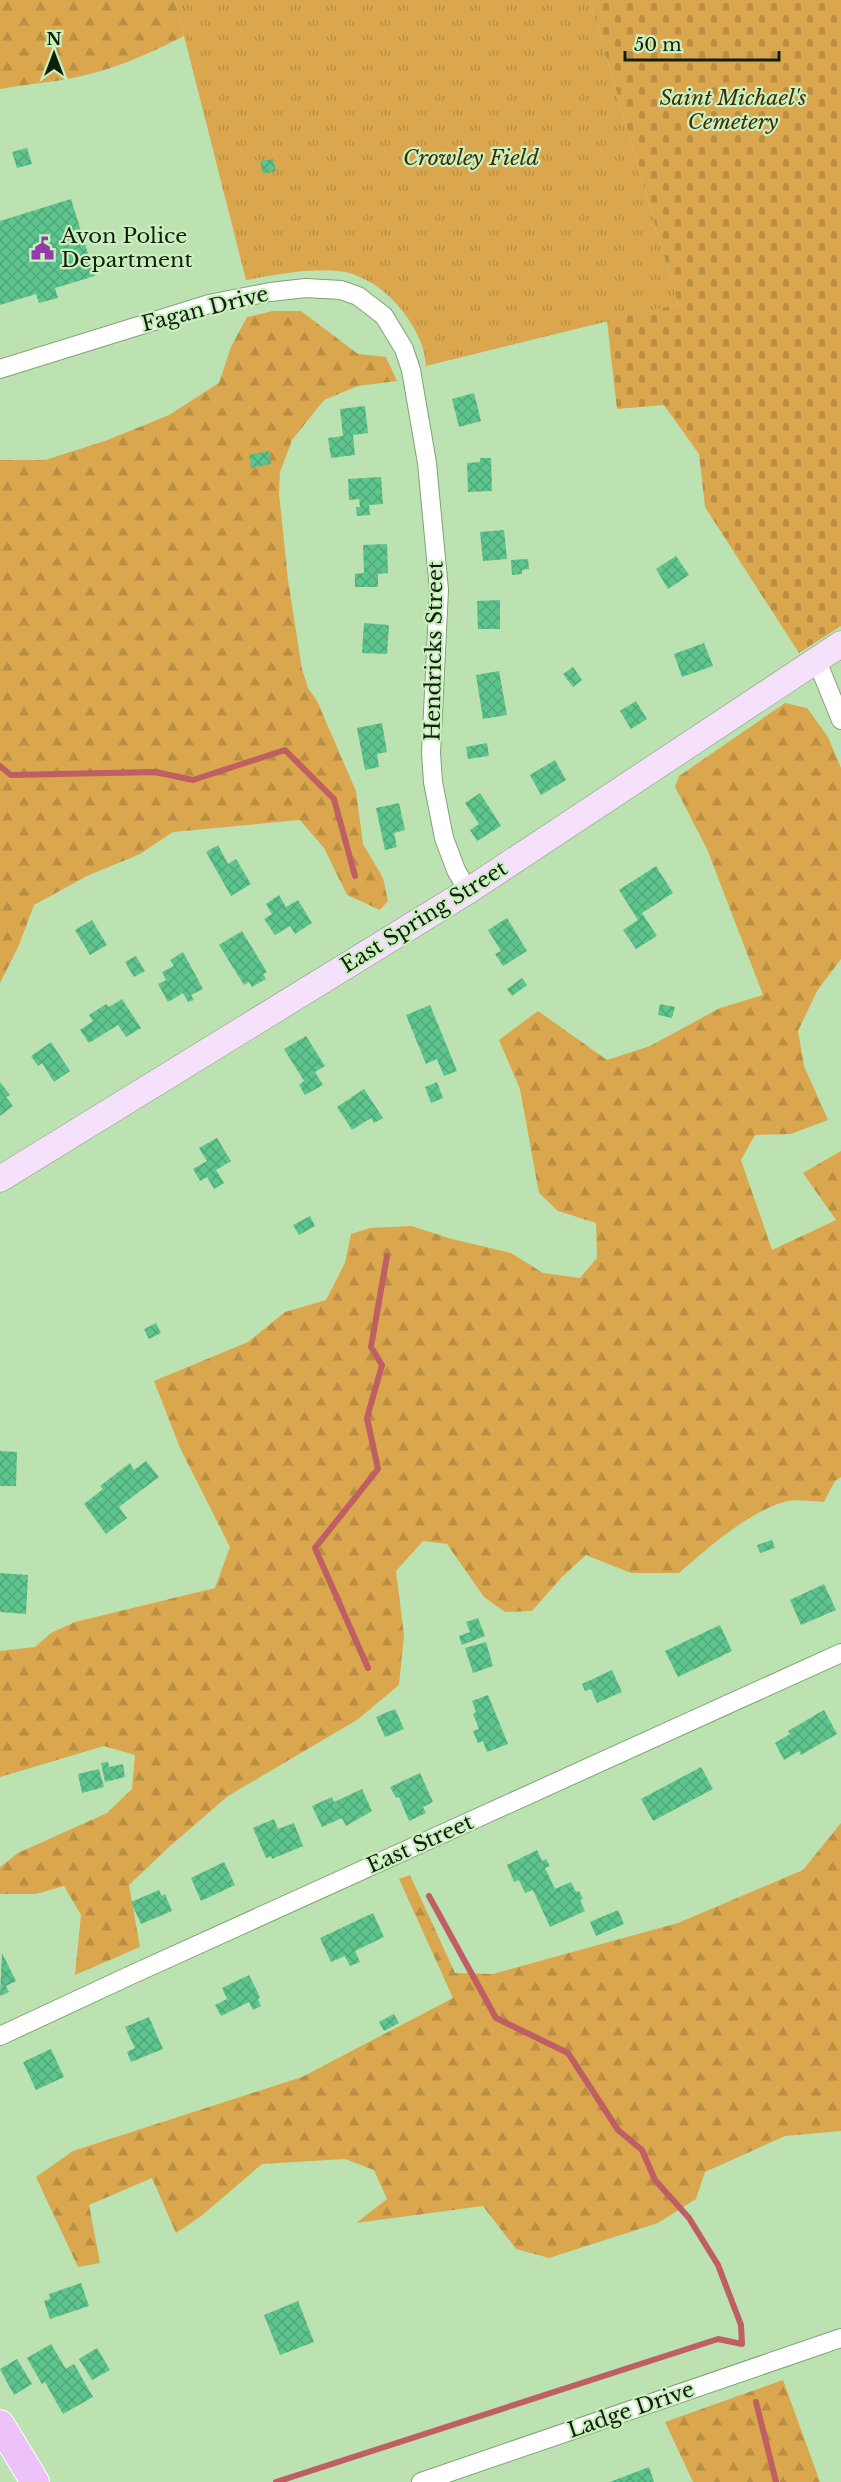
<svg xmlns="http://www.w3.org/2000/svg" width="841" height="2482" font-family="'Libre Baskerville',serif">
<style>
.grass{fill:url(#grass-tufts)}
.forest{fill:url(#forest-firs)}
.cemetery{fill:url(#cemetery-stones)}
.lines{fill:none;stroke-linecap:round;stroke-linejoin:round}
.stream{stroke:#bf5e63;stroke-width:6}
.building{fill:url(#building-cross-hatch)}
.street-casing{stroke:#80a375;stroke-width:20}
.secondary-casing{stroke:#80a375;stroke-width:27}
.primary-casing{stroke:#fff;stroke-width:30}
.street{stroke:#fff;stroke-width:18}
.secondary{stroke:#f5e1fb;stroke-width:26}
.primary{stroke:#ecc2f8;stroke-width:28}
.labels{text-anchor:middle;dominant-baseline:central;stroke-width:4.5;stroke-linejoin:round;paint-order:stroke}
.park-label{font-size:21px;font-style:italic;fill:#412c03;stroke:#caf0bf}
.poi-label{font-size:21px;fill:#101e0c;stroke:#caf0bf;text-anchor:start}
.street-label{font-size:21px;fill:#101e0c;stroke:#caf0bf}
</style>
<defs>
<pattern id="grass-tufts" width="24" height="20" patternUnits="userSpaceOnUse" patternTransform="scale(1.5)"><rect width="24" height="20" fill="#daa74e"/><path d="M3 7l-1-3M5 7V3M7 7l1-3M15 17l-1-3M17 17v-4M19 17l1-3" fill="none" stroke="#ba8f43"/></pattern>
<pattern id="forest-firs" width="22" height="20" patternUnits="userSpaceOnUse" patternTransform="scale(1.5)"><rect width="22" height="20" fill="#daa74e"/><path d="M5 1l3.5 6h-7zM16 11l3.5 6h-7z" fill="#ba8f43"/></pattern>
<pattern id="cemetery-stones" width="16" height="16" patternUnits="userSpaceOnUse" patternTransform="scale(1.5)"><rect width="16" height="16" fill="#daa74e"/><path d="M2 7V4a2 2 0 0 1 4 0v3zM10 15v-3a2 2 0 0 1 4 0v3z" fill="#ba8f43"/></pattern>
<pattern id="building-cross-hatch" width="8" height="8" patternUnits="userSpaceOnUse" patternTransform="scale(1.5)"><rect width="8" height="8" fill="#5dc48e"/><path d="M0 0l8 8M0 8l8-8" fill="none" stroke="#50a879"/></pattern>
</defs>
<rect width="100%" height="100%" fill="#bde2b2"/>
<path class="grass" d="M175 0H590L678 304 426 366C425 359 424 350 421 343 408 309 375 275 338 271 309 268 273 275 246 280Z"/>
<path class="forest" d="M0 0H175L184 36C156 50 127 64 97 72 65 82 32 83 0 89Z
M273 311H301L358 354 386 357 397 381 358 386 324 400 292 440 280 472 279 493 288 580 302 669 308 688 317 701 356 791 363 844 383 878 388 901 380 910 347 895 324 848 300 820 173 832 140 854 87 876 34 905 19 945 0 983V460H45L105 441 169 415 219 383 231 347 247 317Z
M785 703 807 708 828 737 841 768V959L817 991 798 1031 804 1066 828 1120 791 1134 755 1135 741 1160 772 1250 836 1220 803 1173 841 1151V1477L835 1481 824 1502C813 1501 798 1499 787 1501 748 1512 709 1547 679 1573H631L586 1555 562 1577 532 1611 505 1612 484 1597 447 1544 423 1541 396 1571 404 1635 399 1685 357 1720 228 1796 169 1847 129 1885 140 1947 75 1975 81 1915 64 1886 36 1894H0V1867L18 1853 107 1813 132 1789 135 1755 104 1746 0 1777V1651L35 1647 51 1633 75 1622 215 1588 230 1547 180 1448 154 1381 248 1342 285 1312 326 1300 345 1263 351 1234 370 1228 411 1226 452 1239 511 1253 543 1273 580 1278 597 1258 596 1223 558 1211 539 1193 520 1089 499 1040 538 1011 607 1060 650 1046 720 1008 763 995 707 849 675 787 679 776Z
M841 1823V2131L785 2136 705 2172 696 2199 658 2223 549 2258 516 2249 483 2206 356 2223 387 2199 374 2170 345 2159 262 2164 200 2217 176 2233 152 2178 89 2205 100 2263 78 2267 36 2177 73 2151 302 2077 453 1998 399 1879 410 1875 455 1973 493 1974 678 1923 803 1870Z
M783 2380 820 2482H693L665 2422Z"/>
<path class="cemetery" d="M590 0H841V626L799 653 705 507 699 454 664 405 617 409 607 321 678 304Z"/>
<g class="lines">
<path class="stream" d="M0 766 11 775 155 772 193 780 285 750 334 799 355 876
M368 1668 315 1548 378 1469 367 1418 382 1365 371 1347 387 1256
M756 2402 776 2482
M276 2482 718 2339 742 2344 741 2325 718 2265 689 2218 655 2180 642 2150 618 2130 568 2053 496 2018 429 1896"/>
</g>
<path class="building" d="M27 148 32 164 17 168 12 152Z
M273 159 276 171 263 174 260 161Z
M71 199 95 276 55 288 58 298 39 303 36 294 0 305V221Z
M474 393 481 421 459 427 452 399Z
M365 406 368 433 353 435 355 455 331 458 328 438 343 436 340 409Z
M269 451 271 464 251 468 249 455Z
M480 458H491L492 491 468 492 467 463 480 462Z
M381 477 383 504 369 505 370 515 357 516 356 507H360L359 499 349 500 348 479Z
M504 530 507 559 483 561 480 532Z
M387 544 388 573 378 574V587H355V574L364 573 363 545Z
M676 556 689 575 668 589 656 569Z
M528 559 529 569 522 570V574L512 575 511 560Z
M500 600V629H478L477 601Z
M364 623 389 625 387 654 362 653Z
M704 643 713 666 682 677 674 654Z
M573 667 582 680 573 687 563 674Z
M499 671 507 715 483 719 476 675Z
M636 701 647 719 631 729 620 711Z
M382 723 387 752 377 754 379 767 365 770 357 728Z
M487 743 489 756 468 759 466 747Z
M555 760 566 780 541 795 530 775Z
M480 793 501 826 477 841 470 830 479 824 465 803Z
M399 803 405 830 394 833 397 847 385 850 376 808Z
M218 845 228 864 236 859 251 884 231 896 206 852Z
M656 866 673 893 642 913 657 936 636 949 623 930 638 920 619 890Z
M279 895 286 907 298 900 312 923 295 934 290 926 275 935 264 919 272 914 266 904Z
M507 918 527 951 503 966 495 954 501 951 488 930Z
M92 920 107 945 90 955 75 930Z
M242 931 267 972 263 974 266 979 252 987 249 982 244 985 219 945Z
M183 952 203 989 191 995 194 1000 188 1002 183 993 168 1002 158 984 166 980 162 972 174 966 170 960Z
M136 956 145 971 134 977 125 962Z
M522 978 527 985 512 996 507 989Z
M122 999 141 1028 126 1037 118 1025 89 1043 80 1030 93 1021 89 1015 106 1004 109 1007Z
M660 1004 675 1007 672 1018 658 1015Z
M430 1005 457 1071 444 1076 437 1059 426 1064 406 1015Z
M306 1036 325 1066 315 1072 323 1085 305 1095 299 1085 304 1081 284 1049Z
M51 1042 70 1071 54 1082 42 1063 38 1066 31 1056Z
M0 1082 10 1095 6 1097 13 1106 0 1116Z
M437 1082 443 1098 431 1103 425 1087Z
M364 1089 383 1118 374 1123 371 1118 352 1130 337 1107Z
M217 1138 231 1161 216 1170 224 1183 214 1189 207 1177 200 1181 193 1169 207 1161 199 1148Z
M310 1216 315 1226 299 1235 293 1225Z
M156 1323 161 1333 149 1339 144 1329Z
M0 1451 17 1452 16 1486H0Z
M146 1461 159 1477 119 1507 127 1518 106 1534 84 1504 103 1489 100 1486 130 1463 134 1470Z
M772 1540 775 1548 760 1553 757 1545Z
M0 1573 28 1575 26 1614 0 1612Z
M824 1584 836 1610 801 1625 790 1600Z
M478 1618 485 1636 462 1645 459 1636 470 1632 466 1622Z
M720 1625 732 1651 678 1677 665 1651Z
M486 1642 493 1666 473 1673 465 1648Z
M612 1670 622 1692 597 1703 591 1689 585 1691 582 1684Z
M488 1695 508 1744 487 1752 483 1741 478 1743 473 1731 479 1729 473 1714 476 1712 472 1701Z
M395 1709 404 1729 385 1737 376 1717Z
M824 1710 837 1734 801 1755 799 1751 784 1760 775 1743 790 1734 788 1731Z
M108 1762 109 1767 123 1764 125 1777 105 1782 101 1763Z
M701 1767 713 1789 653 1821 641 1799Z
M99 1769 104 1787 82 1793 78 1774Z
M420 1773 433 1802 423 1807 426 1813 409 1821 399 1797 396 1798 390 1787Z
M362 1789 372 1811 346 1826 342 1818 322 1827 312 1806 332 1797 334 1802Z
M274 1819 278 1829 294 1823 303 1846 272 1859 271 1856 266 1858 253 1828Z
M537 1850 542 1861 546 1859 550 1866 545 1868 555 1889 571 1882 576 1892 579 1891 583 1899 580 1900 585 1911 550 1927 533 1890 525 1893 519 1880 514 1882 507 1865Z
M224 1862 235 1885 201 1901 191 1878Z
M159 1890 162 1896 165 1894 172 1911 141 1924 131 1902Z
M618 1910 624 1924 596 1936 590 1922Z
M373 1913 384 1937 355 1951 360 1962 350 1966 345 1956 331 1962 320 1938Z
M2 1953 16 1981 6 1986 9 1992 0 1996Z
M249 1975 260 1997 258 1999 261 2006 253 2010 249 2002 221 2016 215 2005 227 1999 222 1988Z
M394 2014 399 2023 384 2031 379 2022Z
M149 2017 163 2049 131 2062 127 2052 135 2048 125 2027Z
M51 2049 64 2077 36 2090 23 2062Z
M81 2283 89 2306 50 2319 44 2301 50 2299 49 2294Z
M298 2301 314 2342 280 2355 264 2315Z
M51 2344 66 2369 74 2364 93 2397 63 2414 45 2382 42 2384 27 2358Z
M97 2348 110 2370 92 2380 79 2359Z
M17 2359 32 2384 14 2395 0 2369Z
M649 2467 654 2482H610Z"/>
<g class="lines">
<defs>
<path id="street" d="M0 369 209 304 270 292 306 288 341 290 358 296 384 316 404 349 411 370 427 463 439 590 431 753 433 782 444 838 456 870 468 891
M817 661 841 720
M0 2036 131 1975 841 1653
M421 2482 841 2338"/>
<path id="secondary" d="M0 1179 468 891 841 644"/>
<path id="primary" d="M0 2424 35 2482"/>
</defs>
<use href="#street" class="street-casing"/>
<use href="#secondary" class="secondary-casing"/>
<use href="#primary" class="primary-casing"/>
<use href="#street" class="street"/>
<use href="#secondary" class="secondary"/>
<use href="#primary" class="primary"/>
</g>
<defs>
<symbol id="civic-bare" viewBox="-9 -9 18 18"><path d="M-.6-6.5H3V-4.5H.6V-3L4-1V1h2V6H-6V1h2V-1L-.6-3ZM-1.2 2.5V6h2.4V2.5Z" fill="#933daa" stroke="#caf0bf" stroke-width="2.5" paint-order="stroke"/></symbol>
</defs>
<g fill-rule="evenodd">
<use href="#civic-bare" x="26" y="232" width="33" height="33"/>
</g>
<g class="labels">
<g class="park-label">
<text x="733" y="98">Saint Michael's<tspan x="733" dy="24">Cemetery</tspan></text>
<text x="471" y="158">Crowley Field</text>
</g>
<g class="poi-label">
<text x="61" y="236">Avon Police<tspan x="61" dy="24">Department</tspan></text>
</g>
<g class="street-label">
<text transform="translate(205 309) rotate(-14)">Fagan Drive</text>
<text transform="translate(434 651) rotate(-89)">Hendricks Street</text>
<text transform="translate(424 917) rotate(-32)">East Spring Street</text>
<text transform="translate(420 1844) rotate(-24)">East Street</text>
<text transform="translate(631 2410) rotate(-19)">Ladge Drive</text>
</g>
</g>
<g transform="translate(54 54)" stroke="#caf0bf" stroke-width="4.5" paint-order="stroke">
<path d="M0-4.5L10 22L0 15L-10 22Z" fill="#101e0c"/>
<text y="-9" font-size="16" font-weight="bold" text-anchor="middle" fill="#101e0c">N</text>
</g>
<path d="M625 51v9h154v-9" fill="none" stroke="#101e0c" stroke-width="3"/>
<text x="634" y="51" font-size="18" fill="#101e0c" stroke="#caf0bf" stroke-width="4.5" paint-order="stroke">50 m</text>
</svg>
